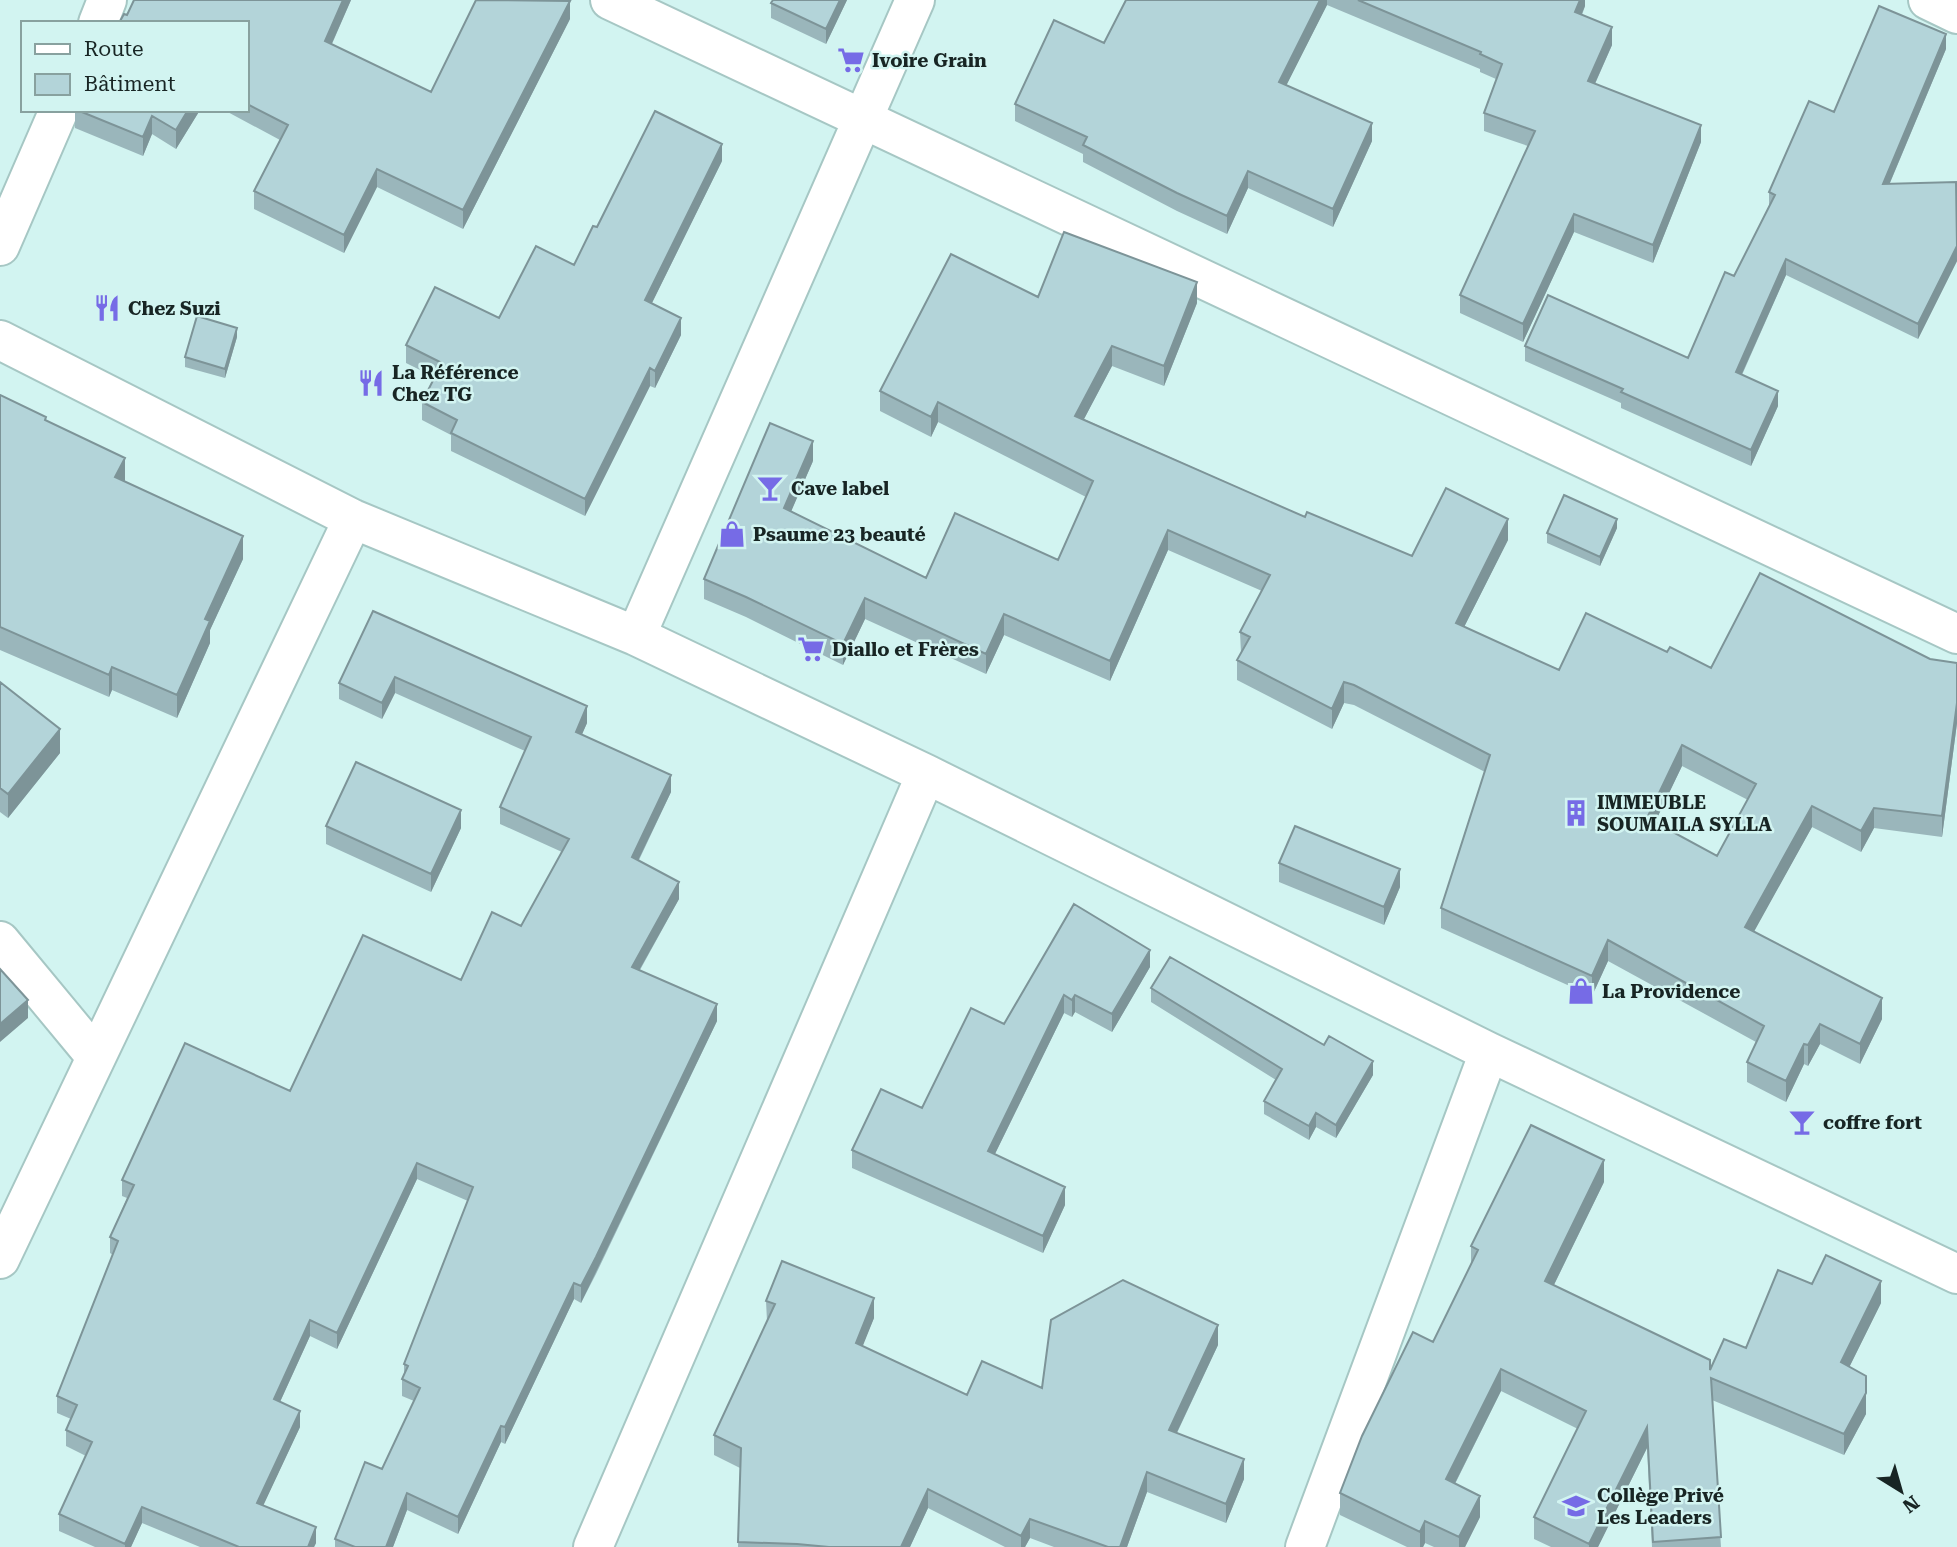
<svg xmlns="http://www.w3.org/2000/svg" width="1957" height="1547" font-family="'Roboto Serif',serif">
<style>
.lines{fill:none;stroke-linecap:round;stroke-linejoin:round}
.minor-casing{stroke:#a6c7c4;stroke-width:42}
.minor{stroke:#fff;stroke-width:38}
.wall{fill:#9ab6bb;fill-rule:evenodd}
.shaded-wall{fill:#7d9498}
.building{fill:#b3d4d9;stroke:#7d9498;stroke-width:2;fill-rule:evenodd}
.labels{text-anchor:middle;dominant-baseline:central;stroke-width:5;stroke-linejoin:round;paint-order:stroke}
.poi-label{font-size:19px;font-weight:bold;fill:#182524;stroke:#d2f4f1;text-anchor:start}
</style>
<rect width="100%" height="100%" fill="#d2f4f1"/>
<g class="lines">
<defs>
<path id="minor" d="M610 0 1957 634
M1928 0 1957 14
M98 23 107 0
M0 246 59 110
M0 340 353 519 636 636 926 774 1489 1052 1957 1274
M636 636 915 0
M0 941 96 1057
M0 1259 353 519
M593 1547 926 774
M1305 1547 1489 1052"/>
</defs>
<use href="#minor" class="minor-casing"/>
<use href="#minor" class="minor"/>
</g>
<path class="wall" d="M134 0H351L332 44 431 92 570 19 463 229 377 187 344 253 254 209V191L280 140 224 110H247V23L127 15Z
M773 0H847L826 44 771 18V3Z
M1126 0H1585V6L1582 15 1612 45 1595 84 1701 142 1653 263 1574 232 1523 342 1460 313V295L1528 146 1484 131V113L1496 79 1480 72V69L1327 5 1286 85 1372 141 1333 227 1248 188 1227 234 1177 211 1083 162V154L1015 121V104L1104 43Z
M1946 49 1890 183 1957 211V261L1918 339 1786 275 1742 375 1778 406 1751 466 1621 408V403L1525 361V346L1688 358 1734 276 1769 206V192L1834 112Z
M75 110H200L176 149 152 134 143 156 75 128Z
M722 161 652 303 681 335 655 388 650 386 585 516 451 451V435L422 420V402L434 377 406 363V345L499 318 574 265 597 227Z
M1038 297 1197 303 1164 386 1112 366 1084 419 1305 517 1412 556 1508 540 1464 627 1559 670 1667 652 1711 668 1930 659 1957 663V723L1942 837 1874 828 1861 852 1812 827 1753 932 1882 1019 1860 1064 1820 1044 1808 1066 1804 1064 1786 1102 1747 1082V1062L1756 1042 1608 961 1592 996 1441 928V908L1485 772 1354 705 1344 703 1332 729 1237 680V660L1241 653 1240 632 1262 591 1168 550 1110 681 1004 635 986 674 865 619 843 665 746 617 704 599V579L813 461 791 511 926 578 1058 560 1086 497 938 422 931 437 880 411V391ZM1682 766 1748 800 1717 856 1655 822Z
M237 337 225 378 185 367V357Z
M0 395 46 420 125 480 124 482 243 559 210 630V643L177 718 112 690 109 697 0 650Z
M1617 528 1600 566 1547 543V533Z
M373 611 587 723 582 734 671 792 639 860 679 899 640 970 717 1021 596 1274 581 1303 574 1299 505 1444 501 1442 458 1534 407 1510 393 1547H335V1539L382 1469 414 1401 402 1396V1379L404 1375V1364L468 1201 417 1179 337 1349 310 1336 280 1402 300 1427 263 1505 316 1543 314 1547H200L142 1523 131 1547H95L59 1531V1514L86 1456 66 1446V1430L71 1419 57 1413V1396L113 1255 110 1253V1237L127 1198 122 1196V1180L290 1091 461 980 521 926 562 852 500 824V807L525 751 395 693 382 719 339 699V683Z
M0 682 60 753 8 818 0 812Z
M326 826 461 828 431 892 326 844Z
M1279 863 1400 887 1384 925 1279 882Z
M1074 904 1150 967 1112 1032 1075 1012 1072 1017 1064 1013 995 1154 1065 1205 1043 1253 852 1168V1150L922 1108 1004 1024Z
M1151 988 1373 1075 1336 1138 1316 1127 1309 1140 1264 1114V1101L1276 1080 1151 1002Z
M1604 1182 1554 1285 1710 1370 1746 1348 1812 1284 1881 1303 1849 1367 1866 1414 1844 1455 1712 1400 1721 1547H1652L1647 1448 1598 1547H1551L1534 1539V1517L1578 1429 1501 1391 1455 1484 1480 1517 1465 1547H1434L1425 1543 1423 1547H1407L1340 1515V1493L1433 1342 1471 1264V1246Z
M766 1301 874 1318 862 1346 967 1395 1042 1388 1218 1345 1177 1433 1244 1479 1226 1523 1147 1492 1127 1547H1054L1030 1538 1025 1547H1005L928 1508 910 1547H738L740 1468 714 1455V1435L767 1321Z"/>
<path class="shaded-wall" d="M343 0H351L325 59V41Z
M840 0H847L826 44V29Z
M1320 0H1327V5L1279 100V82Z
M1580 0H1585V6L1575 30V12Z
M570 1V19L463 229V210Z
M1612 27V45L1588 99V81Z
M1946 34V49L1883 199V184Z
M188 110H200L176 149V130Z
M152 116V134L143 156V137Z
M1372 123V141L1333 227V209Z
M1701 125V142L1653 263V245Z
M722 144V161L645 317V300Z
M377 169V187L344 253V235Z
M1248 171V188L1227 234V216Z
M1574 214V232L1523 342V324Z
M1957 246V261L1918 339V324Z
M1786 259V275L1736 387V372Z
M1197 282V303L1164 386V366Z
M681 318V335L655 388V371Z
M237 328V337L225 378V369Z
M1112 346V366L1075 436V416Z
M650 368V386L585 516V499Z
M1778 391V406L1751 466V450Z
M938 402V422L931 437V417Z
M813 441V461L784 528V508Z
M125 458V480L115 500V477Z
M1508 519V540L1456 643V623Z
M1617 519V528L1600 566V557Z
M1168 530V550L1110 681V661Z
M243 536V559L210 630V643L177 718V695L205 619Z
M865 598V619L843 665V644Z
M1004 614V635L986 674V654Z
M112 667V690L109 697V675Z
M395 677V693L382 719V703Z
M1344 682V703L1332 729V709Z
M1957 703V723L1942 837V816Z
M587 706V723L576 748V732Z
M60 729V753L8 818V794Z
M1682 745V766L1647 839V818Z
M671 775V792L632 873V857Z
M1812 806V827L1745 948V927Z
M1874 808V828L1861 852V831Z
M461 810V828L431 892V874Z
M1400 869V887L1384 925V907Z
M679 882V899L632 983V967Z
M1608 940V961L1592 996V976Z
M1150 950V967L1112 1032V1014Z
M1064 995V1013L988 1168V1151Z
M1075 995V1012L1072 1017V1000Z
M1882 998V1019L1860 1064V1044Z
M28 1000V1018L0 1042V1024Z
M717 1004V1021L581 1303V1286Z
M1820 1024V1044L1808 1066V1045Z
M1804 1044V1064L1786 1102V1081Z
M1373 1061V1075L1336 1138V1125Z
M1316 1113V1127L1309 1140V1126Z
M1604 1160V1182L1545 1303V1281Z
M417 1163V1179L337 1349V1333Z
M1065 1187V1205L1043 1253V1236Z
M1881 1281V1303L1841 1384V1362Z
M574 1283V1299L505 1444V1427Z
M874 1298V1318L856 1363V1343Z
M310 1320V1336L274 1415V1399Z
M1218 1325V1345L1169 1449V1430Z
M1501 1369V1391L1446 1501V1479Z
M1866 1393V1414L1844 1455V1434Z
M300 1411V1427L257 1519V1503Z
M501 1426V1442L458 1534V1517Z
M1647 1427V1448L1598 1547H1589V1544Z
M1244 1459V1479L1226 1523V1504Z
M1147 1472V1492L1127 1547H1120Z
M928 1489V1508L910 1547H901Z
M407 1493V1510L393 1547H386Z
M1480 1496V1517L1465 1547H1459V1537Z
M142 1507V1523L131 1547H125V1544Z
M1030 1519V1538L1025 1547H1021V1536Z
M1425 1521V1543L1423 1547H1420V1532Z
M316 1527V1543L314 1547H308Z"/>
<path class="building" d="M134 0H343L325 41 431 92 476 0 570 1 463 210 377 169 344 235 254 191 288 125 247 104V23H119L124 14 127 15Z
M773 0H840L826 29 771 3Z
M1126 0H1320L1279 82 1372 123 1333 209 1248 171 1227 216 1177 193 1083 145 1087 137 1015 104 1054 20 1104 43Z
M1358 0H1580L1575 12 1612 27 1588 81 1701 125 1653 245 1574 214 1523 324 1460 295 1535 131 1484 113 1502 64 1480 54 1481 52Z
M1879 6 1946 34 1883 184 1956 182 1957 246 1918 324 1786 259 1736 372 1778 391 1751 450 1621 392 1623 389 1525 346 1548 295 1688 358 1725 272 1734 276 1775 195 1769 192 1809 101 1834 112Z
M77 110H188L176 130 152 116 143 137Z
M655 111 722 144 645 300 681 318 655 371 650 368 585 499 451 433 457 420 422 402 442 363 406 345 435 287 499 318 536 246 574 265 593 226 597 227Z
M1064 232 1197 282 1164 366 1112 346 1075 416 1305 517 1307 512 1412 556 1446 488 1508 519 1456 623 1559 670 1586 613 1667 652 1670 647 1711 668 1760 573 1930 659 1957 663V703L1942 816 1874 808 1861 831 1812 806 1745 927 1882 998 1860 1044 1820 1024 1808 1045 1804 1044 1786 1081 1747 1062 1764 1026 1608 940 1592 976 1441 908 1490 755 1354 685 1344 682 1332 709 1237 660 1250 637 1240 632 1270 575 1168 530 1110 661 1004 614 986 654 865 598 843 644 746 597 704 579 770 423 813 441 784 508 926 578 955 513 1058 560 1093 481 938 402 931 417 880 391 951 254 1038 297ZM1682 745 1756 784 1717 856 1647 818Z
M197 316 237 328 225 369 185 357Z
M0 395 46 417 45 420 125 458 115 477 243 536 205 619 210 621 177 695 112 667 109 675 0 627Z
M1564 495 1617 519 1600 557 1547 533Z
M373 611 587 706 576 732 671 775 632 857 679 882 632 967 717 1004 596 1257 581 1286 574 1283 505 1427 501 1426 458 1517 407 1493 386 1547H355L335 1539 365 1462 382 1469 420 1388 402 1379 408 1366 404 1364 473 1187 417 1163 337 1333 310 1320 274 1399 300 1411 257 1503 316 1527 308 1547H239L142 1507 125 1544 59 1514 92 1442 66 1430 77 1405 57 1396 118 1241 110 1237 134 1185 122 1180 185 1043 290 1091 363 935 461 980 492 912 521 926 569 839 500 807 531 737 395 677 382 703 339 683Z
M0 682 60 729 8 794 0 788Z
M356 762 461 810 431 874 326 826Z
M1295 826 1400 869 1384 907 1279 863Z
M1074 904 1150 950 1112 1014 1075 995 1072 1000 1064 995 988 1151 1065 1187 1043 1236 852 1150 881 1089 922 1108 971 1008 1004 1024Z
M1170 957 1324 1045 1329 1036 1373 1061 1336 1125 1316 1113 1309 1126 1264 1101 1282 1069 1151 988Z
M0 969 28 1000 0 1024Z
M1531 1125 1604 1160 1545 1281 1710 1360V1370L1724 1339 1746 1348 1778 1270 1812 1284 1826 1255 1881 1281 1841 1362 1866 1376V1393L1844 1434 1711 1378 1721 1537 1653 1542 1647 1427 1589 1544 1534 1517 1586 1411 1501 1369 1446 1479 1480 1496 1459 1537 1425 1521 1420 1532 1340 1493 1362 1436 1413 1332 1433 1342 1478 1250 1471 1246Z
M782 1261 874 1298 856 1343 967 1395 982 1361 1042 1388 1051 1320 1123 1280 1218 1325 1169 1430 1244 1459 1226 1504 1147 1472 1120 1547H1108L1030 1519 1021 1536 928 1489 901 1547H829L797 1544 738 1542 741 1448 714 1435 775 1304 766 1301Z"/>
<defs>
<symbol id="supermarket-bare" viewBox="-9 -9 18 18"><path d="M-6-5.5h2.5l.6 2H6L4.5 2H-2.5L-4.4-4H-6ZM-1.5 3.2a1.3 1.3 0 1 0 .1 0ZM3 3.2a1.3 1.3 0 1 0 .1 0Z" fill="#766be6" stroke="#d2f4f1" stroke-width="2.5" paint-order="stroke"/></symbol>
<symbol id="restaurant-bare" viewBox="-9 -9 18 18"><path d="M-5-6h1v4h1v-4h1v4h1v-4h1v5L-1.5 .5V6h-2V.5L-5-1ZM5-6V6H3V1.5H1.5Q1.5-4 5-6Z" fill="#766be6" stroke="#d2f4f1" stroke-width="2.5" paint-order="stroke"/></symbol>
<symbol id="bar-bare" viewBox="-9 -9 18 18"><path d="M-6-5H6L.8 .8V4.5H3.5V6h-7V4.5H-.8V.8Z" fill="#766be6" stroke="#d2f4f1" stroke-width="2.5" paint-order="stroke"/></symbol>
<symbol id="shop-bare" viewBox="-9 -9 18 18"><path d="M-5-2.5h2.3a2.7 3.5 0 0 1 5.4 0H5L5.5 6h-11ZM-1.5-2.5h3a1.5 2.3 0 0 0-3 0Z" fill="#766be6" stroke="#d2f4f1" stroke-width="2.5" paint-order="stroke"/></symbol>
<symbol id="building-bare" viewBox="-9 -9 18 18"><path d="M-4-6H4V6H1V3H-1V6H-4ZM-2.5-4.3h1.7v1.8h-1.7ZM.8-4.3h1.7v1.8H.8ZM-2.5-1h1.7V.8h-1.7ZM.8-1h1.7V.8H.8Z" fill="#766be6" stroke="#d2f4f1" stroke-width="2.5" paint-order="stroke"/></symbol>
<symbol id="school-bare" viewBox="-9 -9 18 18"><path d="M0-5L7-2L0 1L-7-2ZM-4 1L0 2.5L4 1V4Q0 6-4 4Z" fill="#766be6" stroke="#d2f4f1" stroke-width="2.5" paint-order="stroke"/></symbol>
</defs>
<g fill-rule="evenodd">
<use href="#supermarket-bare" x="832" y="41" width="38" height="38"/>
<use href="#restaurant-bare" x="88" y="289" width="38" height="38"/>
<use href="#restaurant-bare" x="352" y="364" width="38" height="38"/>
<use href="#bar-bare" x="751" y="469" width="38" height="38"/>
<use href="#shop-bare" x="713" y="515" width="38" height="38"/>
<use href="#supermarket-bare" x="792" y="630" width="38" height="38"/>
<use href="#building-bare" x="1557" y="794" width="38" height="38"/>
<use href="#shop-bare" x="1562" y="972" width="38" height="38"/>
<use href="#bar-bare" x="1783" y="1103" width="38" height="38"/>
<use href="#school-bare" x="1557" y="1487" width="38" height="38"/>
</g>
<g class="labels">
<g class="poi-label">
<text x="872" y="60">Ivoire Grain</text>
<text x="128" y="308">Chez Suzi</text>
<text x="392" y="372">La Référence<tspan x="392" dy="22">Chez TG</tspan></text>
<text x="791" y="488">Cave label</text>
<text x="753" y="534">Psaume 23 beauté</text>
<text x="832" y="649">Diallo et Frères</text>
<text x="1597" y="802">IMMEUBLE<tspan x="1597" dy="22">SOUMAILA SYLLA</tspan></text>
<text x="1602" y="991">La Providence</text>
<text x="1823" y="1122">coffre fort</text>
<text x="1597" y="1495">Collège Privé<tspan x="1597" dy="22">Les Leaders</tspan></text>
</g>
</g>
<rect x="21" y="21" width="228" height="91" fill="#d2f4f1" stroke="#88a19f" stroke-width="2"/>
<rect x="35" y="44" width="35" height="10" fill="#ffffff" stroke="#88a19f" stroke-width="2"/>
<text x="84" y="56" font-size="21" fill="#182524">Route</text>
<rect x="35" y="74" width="35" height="21" fill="#b3d4d9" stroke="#88a19f" stroke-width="2"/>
<text x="84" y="91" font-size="21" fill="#182524">Bâtiment</text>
<g transform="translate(1901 1491) rotate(143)" stroke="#d2f4f1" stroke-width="5" paint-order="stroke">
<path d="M0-5L12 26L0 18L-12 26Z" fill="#182524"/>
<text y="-10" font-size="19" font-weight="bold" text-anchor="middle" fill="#182524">N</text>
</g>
</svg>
